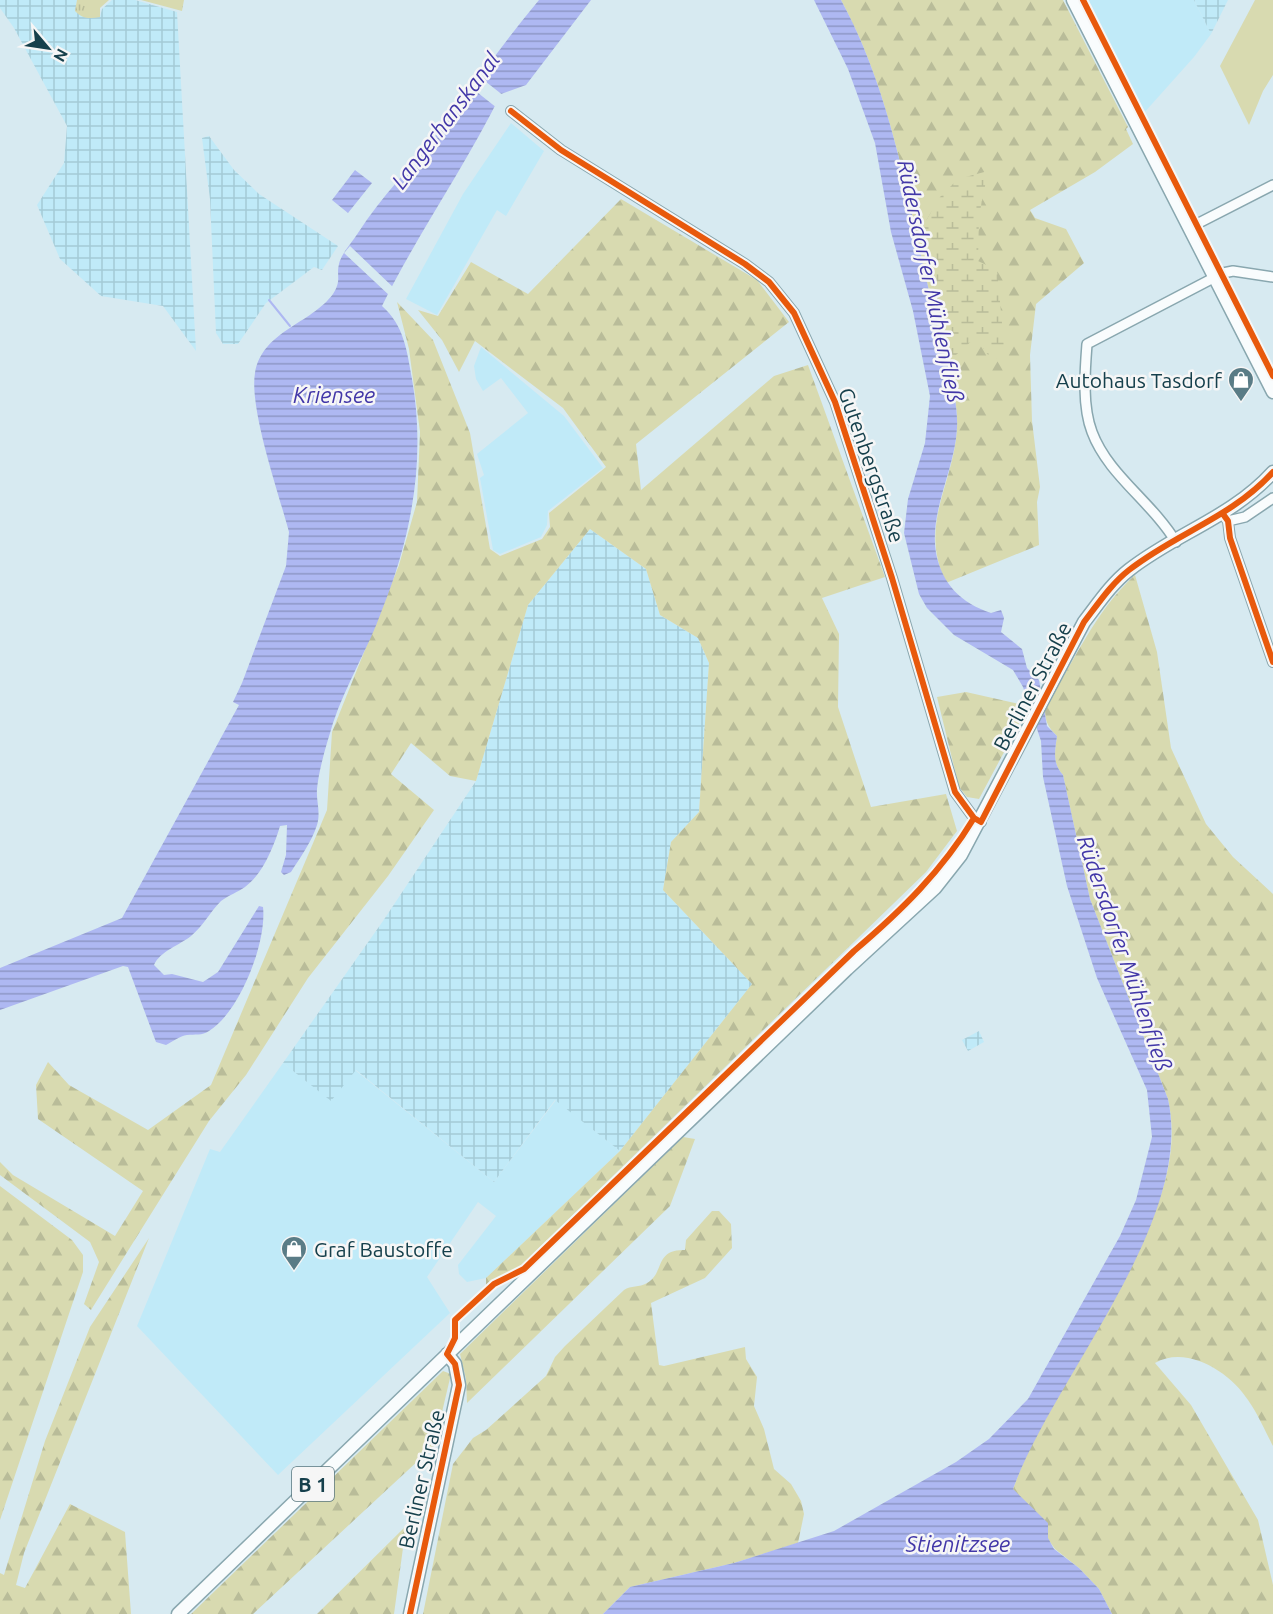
<svg xmlns="http://www.w3.org/2000/svg" width="1273" height="1614" font-family="Ubuntu,sans-serif">
<style>
.built{fill:#c0eaf8}
.industrial{fill:url(#industrial-grid)}
.grass{fill:#d8dab0}
.forest{fill:url(#forest-firs)}
.wetland{fill:url(#wetland-marsh)}
.park{fill:url(#park-tufts)}
.water{fill:url(#water-rules)}
.pier{fill:#d7eaf1}
.lines{fill:none;stroke-linecap:round;stroke-linejoin:round}
.stream{stroke:#aeb8f2;stroke-width:2}
.minor-casing{stroke:#89a7af;stroke-width:12}
.major-casing{stroke:#89a7af;stroke-width:15}
.minor{stroke:#f9fcfd;stroke-width:9}
.major{stroke:#f9fcfd;stroke-width:12}
.cycleway-casing{stroke:#f6f6f6;stroke-width:10}
.cycleway{stroke:#e8590c;stroke-width:6}
.labels{text-anchor:middle;dominant-baseline:central;stroke-width:5;stroke-linejoin:round;paint-order:stroke}
.shield{fill:#f6f6f6;stroke:#59777f;stroke-width:1.5}
.shield-label{font-size:20px;font-weight:bold;fill:#16404c}
.poi-label{font-size:21px;fill:#16404c;stroke:#f6f6f6;text-anchor:end}
.street-label{font-size:21px;fill:#16404c;stroke:#f6f6f6}
.water-label{font-size:22px;font-style:italic;fill:#4237a8;stroke:#f6f6f6}
</style>
<defs>
<pattern id="industrial-grid" width="8" height="8" patternUnits="userSpaceOnUse" patternTransform="scale(1.5)"><rect width="8" height="8" fill="#c0eaf8"/><path d="M0 4h8M4 0v8" fill="none" stroke="#a4cad6"/></pattern>
<pattern id="forest-firs" width="22" height="20" patternUnits="userSpaceOnUse" patternTransform="scale(1.5)"><rect width="22" height="20" fill="#d8dab0"/><path d="M5 1l3.5 6h-7zM16 11l3.5 6h-7z" fill="#b9bc99"/></pattern>
<pattern id="wetland-marsh" width="20" height="14" patternUnits="userSpaceOnUse" patternTransform="scale(1.5)"><rect width="20" height="14" fill="#d8dab0"/><path d="M1 5h8M5 5V1M11 12h8M15 12V8" fill="none" stroke="#b9bc99"/></pattern>
<pattern id="park-tufts" width="24" height="20" patternUnits="userSpaceOnUse" patternTransform="scale(1.5)"><rect width="24" height="20" fill="#d8dab0"/><path d="M3 7l-1-3M5 7V3M7 7l1-3M15 17l-1-3M17 17v-4M19 17l1-3" fill="none" stroke="#b9bc99"/></pattern>
<pattern id="water-rules" width="6" height="5" patternUnits="userSpaceOnUse" patternTransform="scale(1.5)"><rect width="6" height="5" fill="#aeb8f2"/><path d="M0 2.5h6" fill="none" stroke="#8d97c6"/></pattern>
</defs>
<rect width="100%" height="100%" fill="#d7eaf1"/>
<path class="built" d="M1086 0H1194L1211 34 1194 57 1143 114Z
M511 123 544 151 506 216 497 210 437 315 406 299 463 194Z
M481 347 564 416 603 468 548 511 547 525 541 537 500 554 493 550 480 478 484 475 477 454 528 413 501 378 483 391 476 379 474 366Z
M283 1063 331 1100 355 1070 494 1182 556 1100 620 1151 486 1278 467 1282 459 1274 458 1265 496 1216 478 1202 427 1277 450 1313 278 1475 137 1326 210 1149 220 1152Z"/>
<path class="industrial" d="M0 0H77L75 11 100 17 102 9 112 0H135L177 12 196 351 163 306 101 296 60 259 37 205 64 163 67 126 14 28 0 8Z
M1194 0H1228L1211 34Z
M209 136 234 170 259 194 338 246 322 270 314 267 266 303 238 344H223L216 333 210 199 202 138Z
M590 529 646 569 660 615 698 638 709 663 699 812 671 842 663 890 752 984 620 1151 555 1100 494 1182 356 1070 331 1101 283 1063 383 921 476 781 528 605Z
M979 1031 984 1042 968 1051 962 1040Z"/>
<path class="grass" d="M1255 0H1273V75L1263 91 1249 125 1220 66Z"/>
<path class="forest" d="M841 0H1063L1128 127 1126 129 1133 144 1095 172 1030 210 1035 218 1066 229 1084 263 1036 304 1030 355 1032 421 1040 487 1037 502 1039 545 946 583C918 523 954 485 957 428 959 395 942 345 934 312 908 205 894 98 841 0Z
M621 199 757 280 789 322 636 444 641 490 774 376 808 365 885 577 822 598 839 634 838 707 871 807 946 794 957 831 926 872 511 1275 486 1286V1278L620 1151 752 984 663 890 671 842 699 812 709 663 698 638 660 615 646 569 590 529 528 605 476 781 450 776 411 743 391 774 434 810 388 876 308 978 246 1075 209 1121 91 1310 84 1304 99 1262 90 1242 0 1175V1162L13 1175 115 1236 143 1191 38 1119 36 1085 48 1062 69 1085 148 1130 211 1085 327 810 332 732 399 565 417 502 420 432 409 349 397 302 433 340 470 433 490 549 500 556 542 539 550 527 549 513 606 467 563 408 475 341 459 372 442 340 418 310 438 316 471 262 528 294Z
M1135 575 1157 652 1171 748 1206 824 1233 857 1273 894V1446C1265 1431 1258 1414 1248 1400 1231 1373 1187 1344 1155 1363L1191 1405 1258 1520 1273 1585V1614H1112L1099 1589 1079 1568 1055 1549 1013 1489C1036 1426 1073 1368 1105 1309 1140 1245 1185 1175 1168 1099L1090 899 1063 775C1052 763 1055 751 1057 736 1047 726 1045 721 1045 707 1075 661 1094 612 1135 575Z
M966 692 1019 704 1026 711 979 799 967 797 959 787 937 697Z
M683 1137 695 1139 670 1206 467 1403 466 1379 460 1354Z
M0 1186 72 1240 83 1255V1272L0 1520Z
M712 1211H719L731 1224 732 1248 705 1278 651 1303 659 1365 664 1366 745 1347 746 1359 757 1377 754 1406 764 1429 774 1469 791 1484 801 1501 804 1514 798 1543 734 1563 630 1587 603 1614H423L453 1464 473 1438 486 1430 546 1376 555 1357 565 1346 624 1290C631 1285 639 1288 647 1283 665 1273 654 1249 685 1250L686 1240Z
M149 1238 24 1553 16 1585 25 1588 70 1504 125 1532 131 1614H0V1573L4 1575 45 1441 90 1327Z
M443 1371 451 1374 434 1446 253 1614H191Z
M406 1526 394 1614H317Z"/>
<path class="wetland" d="M988 171 979 216 978 261 997 270 1005 355 992 360 975 338 947 363 917 236 940 197 958 179Z"/>
<path class="park" d="M77 0H109L100 8V17C90 19 82 19 75 11Z
M141 0H184L182 11Z"/>
<path class="water" d="M539 0H591L526 85 501 94C465 167 418 233 382 306 404 325 407 351 412 379 426 459 412 535 382 610 368 649 346 684 333 723 327 743 319 768 317 789 316 801 321 812 317 825 312 841 300 858 291 872L284 875 281 872 286 855 287 825 280 826C274 846 263 874 245 887 238 892 229 895 221 901 210 912 204 925 191 936 180 945 160 951 154 965L164 975 172 974 203 982 218 972 259 906 263 907C267 942 240 1012 209 1031 202 1036 195 1034 187 1035 180 1036 172 1042 166 1045L156 1042 128 967 123 966 0 1010V968L122 918 239 705 233 702 242 683 286 566 289 532C279 494 249 409 255 373 262 331 311 324 333 294 342 280 336 276 339 264 341 254 353 241 358 233 381 197 411 167 437 134 471 89 503 43 539 0Z
M814 0H841C894 98 908 205 934 312 942 344 959 397 957 428 955 470 929 511 936 553 942 584 961 603 991 613L1001 610 1004 618 1001 632 1022 649 1027 668 1039 680 1047 726 1057 736C1055 751 1052 763 1063 775L1090 899 1168 1099C1195 1222 1054 1376 1013 1489L1048 1523V1538L1054 1549 1079 1568 1099 1589 1112 1614H603L630 1587 734 1563 834 1531 956 1462 989 1439 1028 1399 1120 1236 1136 1200 1152 1137 1147 1090 1097 978 1067 886 1043 777 1041 741 1023 687 1013 670 954 635 927 608 919 594 904 533 908 499 925 443 930 396 913 311 891 232 875 143 848 69Z
M355 170 372 183 348 213 332 200Z"/>
<path class="pier" d="M476 74 504 96 497 108 468 85Z
M350 246 394 288 390 296 344 253Z"/>
<g class="lines">
<path class="stream" d="M269 300 290 326"/>
<defs>
<path id="minor" d="M511 111 561 150 745 264 769 282 794 313 835 402 892 578 955 792 974 818 981 822
M1189 228 1273 185
M1223 514 1228 521 1230 538 1273 662
M1228 521 1245 517 1273 498
M1176 542C1152 502 1108 475 1092 432 1082 406 1085 370 1087 344L1223 273 1233 271 1273 277"/>
<path id="major" d="M1073 0 1273 392
M178 1614 847 969 935 888 961 855 1084 622C1098 604 1111 584 1129 570 1176 533 1231 518 1273 472
M410 1614 459 1385 455 1364 447 1354"/>
</defs>
<use href="#minor" class="minor-casing"/>
<use href="#major" class="major-casing"/>
<use href="#minor" class="minor"/>
<use href="#major" class="major"/>
<defs>
<path id="cycleway" d="M1083 0 1273 376
M511 111 561 150 745 264 769 282 794 313 835 402 892 578 955 792 974 818 981 822 1084 622C1098 604 1111 584 1129 570 1176 533 1231 518 1273 472
M1223 514 1228 521 1230 538 1273 662
M410 1614 459 1385 455 1364 447 1354 455 1338V1320L494 1284 524 1269 854 951C901 911 942 871 974 818"/>
</defs>
<use href="#cycleway" class="cycleway-casing"/>
<use href="#cycleway" class="cycleway"/>
</g>
<defs>
<symbol id="shop-pin" viewBox="-11 -11 22 30"><path d="M0 17L-7.5 6A9.5 9.5 0 1 1 7.5 6Z" fill="#5a7c86" stroke="#f6f6f6"/><path d="M-5-2.5h2.3a2.7 3.5 0 0 1 5.4 0H5L5.5 6h-11ZM-1.5-2.5h3a1.5 2.3 0 0 0-3 0Z" fill="#fff"/></symbol>
</defs>
<g fill-rule="evenodd">
<use href="#shop-pin" x="1226" y="365" width="30" height="40"/>
<use href="#shop-pin" x="279" y="1234" width="30" height="40"/>
</g>
<g class="labels">
<rect class="shield" x="292" y="1467" width="42" height="34" rx="4.5"/>
<g class="shield-label">
<text x="313" y="1484">B 1</text>
</g>
<g class="poi-label">
<text x="1222" y="380">Autohaus Tasdorf</text>
<text x="314" y="1249" text-anchor="start">Graf Baustoffe</text>
</g>
<g class="street-label">
<text transform="translate(872 465) rotate(71)">Gutenbergstraße</text>
<text transform="translate(1032 686) rotate(-62)">Berliner Straße</text>
<text transform="translate(421 1479) rotate(-77)">Berliner Straße</text>
</g>
<g class="water-label">
<text transform="translate(445 120) rotate(-53)">Langerhanskanal</text>
<text transform="translate(931 281) rotate(78)">Rüdersdorfer Mühlenfließ</text>
<text x="334" y="394">Kriensee</text>
<text transform="translate(1125 953) rotate(71)">Rüdersdorfer Mühlenfließ</text>
<text x="958" y="1543">Stienitzsee</text>
</g>
</g>
<g transform="translate(48 48) rotate(119)" stroke="#f6f6f6" stroke-width="4.5" paint-order="stroke">
<path d="M0-4.5L10 22L0 15L-10 22Z" fill="#16404c"/>
<text y="-9" font-size="16" font-weight="bold" text-anchor="middle" fill="#16404c">N</text>
</g>
</svg>
